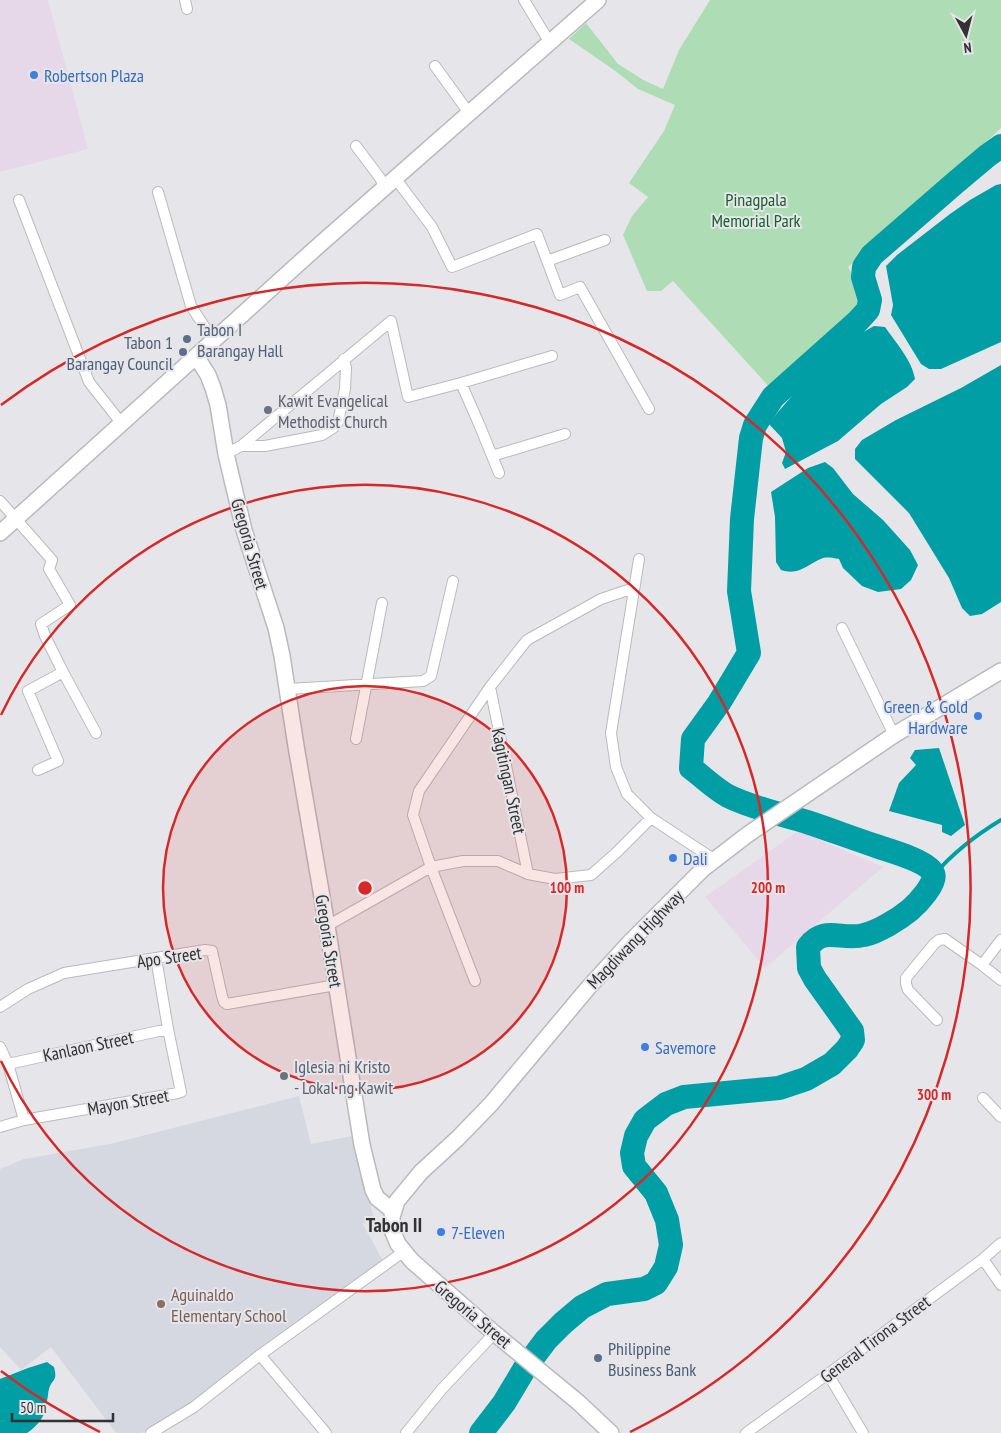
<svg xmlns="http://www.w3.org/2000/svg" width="1001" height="1433" font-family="'PT Sans Narrow',sans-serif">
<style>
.commercial{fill:#e6d7e9}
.built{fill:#d5d7e1}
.green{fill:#aedcb5}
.water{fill:#019ea6}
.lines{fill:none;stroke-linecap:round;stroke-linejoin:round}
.stream{stroke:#019ea6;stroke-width:4}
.river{stroke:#019ea6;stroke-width:24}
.street-casing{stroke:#b9babd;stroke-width:12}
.secondary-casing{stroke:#b9babd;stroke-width:18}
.street{stroke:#fff;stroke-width:10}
.secondary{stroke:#fff;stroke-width:15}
.ring{fill:none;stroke:#d62828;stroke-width:2.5}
.shop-dot{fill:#3f7fe0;stroke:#e6e6ea;stroke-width:2}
.service-dot{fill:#5c6f8a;stroke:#e6e6ea;stroke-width:2}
.worship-dot{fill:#6b7280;stroke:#e6e6ea;stroke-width:2}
.education-dot{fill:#8d6e63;stroke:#e6e6ea;stroke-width:2}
.labels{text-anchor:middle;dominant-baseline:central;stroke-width:4;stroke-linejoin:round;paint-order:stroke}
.shop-label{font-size:18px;fill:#366cbe;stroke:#e6e6ea;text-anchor:start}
.park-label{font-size:18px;fill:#15612d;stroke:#e6e6ea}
.service-label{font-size:18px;fill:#4e5e75;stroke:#e6e6ea;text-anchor:start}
.worship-label{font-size:18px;fill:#5b616d;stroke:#e6e6ea;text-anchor:start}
.street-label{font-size:18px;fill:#323233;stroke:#e6e6ea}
.education-label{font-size:18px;fill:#785e54;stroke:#e6e6ea;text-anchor:start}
.quarter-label{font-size:20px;font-weight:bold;fill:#323233;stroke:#e6e6ea}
.centre{fill:#d62828;stroke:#e6e6ea;stroke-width:2.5}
.ring-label{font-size:15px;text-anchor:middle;font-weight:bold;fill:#d62828;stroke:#e6e6ea;stroke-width:4;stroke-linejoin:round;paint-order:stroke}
</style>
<rect width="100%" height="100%" fill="#e6e6ea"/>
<path class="commercial" d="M0 0H48L88 149 0 172Z
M798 831 883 867 765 968 705 897Z"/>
<path class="built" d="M299 1096 311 1144 352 1136 374 1219 363 1224 383 1261 262 1346 177 1415 142 1433H116L51 1347 21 1370 0 1347V1169L24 1159 110 1144Z"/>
<path class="green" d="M710 0H1001V128L927 198 848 267 863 293 865 306 772 390 673 281 661 291H647L623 235 632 216 648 197 629 183 664 131 675 105 638 89 614 70 569 39 586 23 618 64 645 81 663 89 679 50Z"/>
<path class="water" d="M1001 184V342L941 369H929L921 364 891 315 893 305 886 266 897 255 950 214 970 200 996 185Z
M874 326 885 327C896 343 912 360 915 379L907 387 881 404 838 441 785 469 782 463 786 452 782 438 769 424 778 412 823 360 860 334Z
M1001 365V602L982 614 970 616 962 608 949 578 909 513 855 459V449L862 440 896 420 961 388Z
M825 462 833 468 853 494 883 520 910 550 918 565 911 580 901 589 878 592 862 586 843 568 839 559C834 558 828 557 823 558 807 564 800 576 781 570L776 562 775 517 771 492 808 468Z
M939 748 965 825 951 836 942 832V825L889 811 899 783 916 765 910 758 915 750Z
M47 1362 54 1367C58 1382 52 1378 49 1389 48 1392 48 1397 47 1401 46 1415 39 1425 27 1433H0V1379L28 1368Z"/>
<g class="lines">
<path class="stream" d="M934 875C953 853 976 835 1001 820"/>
<path class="river" d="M481 1433 504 1403 525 1368 546 1340 563 1323 582 1307 607 1294 644 1289 656 1283 666 1267 671 1245 667 1220 656 1193 634 1166 632 1153 636 1136 645 1120 666 1104 684 1097 779 1088 806 1079 832 1064 847 1049 853 1040 852 1031 815 979 809 968 808 947C825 925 841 941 864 935 878 932 899 919 910 910 917 904 938 882 933 873 927 861 891 851 879 847 855 839 831 830 807 822 781 814 752 808 728 796 715 789 703 777 691 768L693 739 719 703 749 653 739 591 742 519 751 438 755 425 773 397 857 322 868 310 870 300 863 277 864 267 872 255 955 183 987 156 1001 146"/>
<defs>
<path id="street" d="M185 0 187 9
M524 0 550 43
M435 66 469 113
M356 146 380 178 385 188
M395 178 432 227 452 267 537 234 560 295 580 287 649 409
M158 192 191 306 213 340
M19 200 89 382 122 424
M547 261 605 240
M461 383 479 424 499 473
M241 446H265L322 435 333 428 338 422 345 389 346 368 344 359
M226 454 241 446 391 321 408 397 461 383 552 356
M492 456 565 434
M0 501 52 560 49 569 70 605 41 624 45 636 63 672 28 691 58 761 38 770
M639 559 611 733 616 767 627 794 651 818 715 860
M842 628 894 735
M63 672 96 733
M490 687 528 874
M288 689 423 681 431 676 453 581
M356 739 382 603
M327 926 431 867 463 861H498L528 874 555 879 591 875 617 852 651 818
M982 965 1001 940
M475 981 431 867 413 815 419 791 490 687 527 640 601 599 634 588
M0 1007 28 989 64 973 205 950 212 951 222 996 224 1002 227 1004 336 985
M937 1020 908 990 906 984V978L934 944 939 940 945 939 982 965 1001 980
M0 1047 8 1064 24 1120
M8 1064 168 1029
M983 1098 1001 1117
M0 1127 24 1120 178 1093 181 1092 168 1029 156 958
M983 1259 1001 1285
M260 1355 326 1433
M828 1374 863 1433
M151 1433 194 1407 260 1355 403 1252
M406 1433 442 1389 489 1339 493 1332
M746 1433 828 1374 983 1259 1001 1243"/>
<path id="secondary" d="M196 356 208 375 213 388 218 405 226 454 244 530 276 628 282 656 296 746 327 926 362 1145 373 1190 377 1198 393 1211
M0 533 317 247 598 0
M611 1433 578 1402 493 1332 412 1261 398 1244 392 1230V1217L397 1201 421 1172 458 1138 491 1104 588 988 631 941 704 868 747 835 894 735 1001 671"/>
</defs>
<use href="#street" class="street-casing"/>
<use href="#secondary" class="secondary-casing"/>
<use href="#street" class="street"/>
<use href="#secondary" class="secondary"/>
</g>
<circle cx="365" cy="888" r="202" fill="#d62828" fill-opacity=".12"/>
<g class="ring">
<circle cx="365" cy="888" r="202"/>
<path d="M1 715A403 403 0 1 1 1 1061"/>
<path d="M100 1432A605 605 0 0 1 1 1371M1 405A605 605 0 1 1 630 1432"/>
</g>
<g class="shop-dot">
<circle cx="34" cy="75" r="5"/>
<circle cx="978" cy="716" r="5"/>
<circle cx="673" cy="858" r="5"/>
<circle cx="645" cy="1047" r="5"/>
<circle cx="441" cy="1232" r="5"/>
</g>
<g class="service-dot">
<circle cx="187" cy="339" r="5"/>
<circle cx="183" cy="352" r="5"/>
<circle cx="598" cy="1358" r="5"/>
</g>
<g class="worship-dot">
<circle cx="268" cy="410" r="5"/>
<circle cx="284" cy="1076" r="5"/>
</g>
<circle class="education-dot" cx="161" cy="1304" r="5"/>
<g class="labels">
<g class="shop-label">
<text x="44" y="75">Robertson Plaza</text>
<text x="968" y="706" text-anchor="end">Green &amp; Gold<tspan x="968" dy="21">Hardware</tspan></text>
<text x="683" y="858">Dali</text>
<text x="655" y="1047">Savemore</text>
<text x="451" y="1232">7-Eleven</text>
</g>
<g class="park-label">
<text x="756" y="199">Pinagpala<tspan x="756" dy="21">Memorial Park</tspan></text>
</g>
<g class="service-label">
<text x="197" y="329">Tabon I<tspan x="197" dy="21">Barangay Hall</tspan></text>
<text x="173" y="342" text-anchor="end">Tabon 1<tspan x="173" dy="21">Barangay Council</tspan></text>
<text x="608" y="1348">Philippine<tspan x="608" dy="21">Business Bank</tspan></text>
</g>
<g class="worship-label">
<text x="278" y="400">Kawit Evangelical<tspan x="278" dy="21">Methodist Church</tspan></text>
<text x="294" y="1066">Iglesia ni Kristo<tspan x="294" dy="21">- Lokal ng Kawit</tspan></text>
</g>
<g class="street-label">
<text transform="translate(250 544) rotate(74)">Gregoria Street</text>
<text transform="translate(509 781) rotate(78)">Kagitingan Street</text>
<text transform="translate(635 939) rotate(-46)">Magdiwang Highway</text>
<text transform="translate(329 941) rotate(81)">Gregoria Street</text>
<text transform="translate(169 957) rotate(-8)">Apo Street</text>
<text transform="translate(88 1046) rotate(-12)">Kanlaon Street</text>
<text transform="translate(128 1102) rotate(-10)">Mayon Street</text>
<text transform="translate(473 1314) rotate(40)">Gregoria Street</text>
<text transform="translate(875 1339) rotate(-37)">General Tirona Street</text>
</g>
<g class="education-label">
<text x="171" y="1294">Aguinaldo<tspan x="171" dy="21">Elementary School</tspan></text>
</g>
<g class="quarter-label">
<text x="394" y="1225">Tabon II</text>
</g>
</g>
<circle cx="365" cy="888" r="8" class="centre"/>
<g class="ring-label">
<text x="567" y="893">100 m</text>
<text x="768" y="893">200 m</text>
<text x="934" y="1100">300 m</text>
</g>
<g transform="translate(966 35) rotate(173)" stroke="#e6e6ea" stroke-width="4" paint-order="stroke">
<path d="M0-4L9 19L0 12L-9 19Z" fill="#323233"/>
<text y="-8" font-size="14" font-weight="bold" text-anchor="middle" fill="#323233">N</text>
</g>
<path d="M12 1413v8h101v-8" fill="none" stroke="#323233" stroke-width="2.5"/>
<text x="20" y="1413" font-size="15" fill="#323233" stroke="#e6e6ea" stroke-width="4" paint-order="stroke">50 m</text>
</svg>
